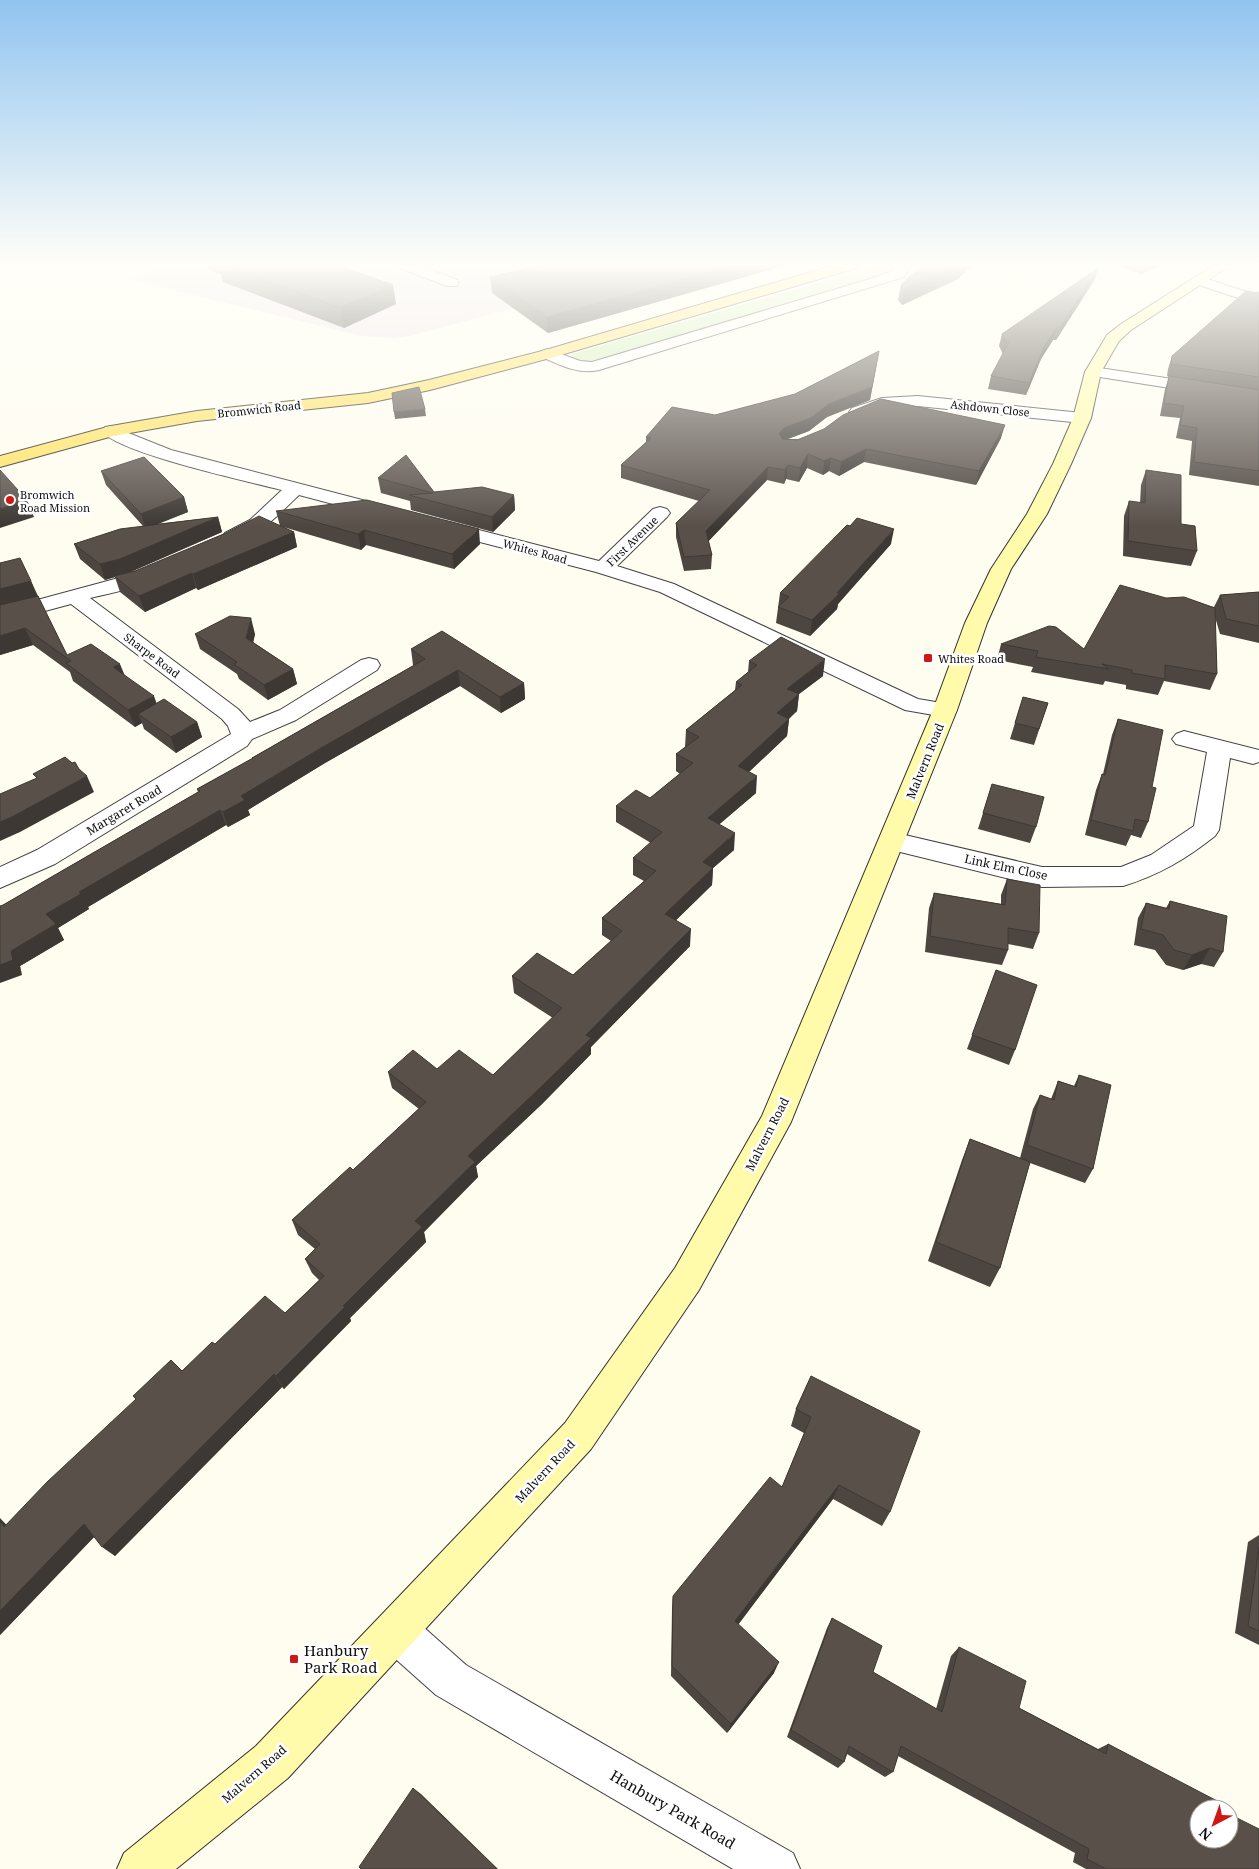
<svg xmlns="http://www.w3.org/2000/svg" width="1259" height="1869" font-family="'Noto Serif',serif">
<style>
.industrial{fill:#eee2ee}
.green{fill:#cfefb5}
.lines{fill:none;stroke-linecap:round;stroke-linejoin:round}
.street-casing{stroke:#424242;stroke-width:2}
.secondary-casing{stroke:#313131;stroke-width:2}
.primary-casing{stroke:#202020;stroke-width:2}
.street{fill:#fff;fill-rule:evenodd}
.secondary{fill:#fffbab;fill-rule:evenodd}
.primary{fill:#ffe260;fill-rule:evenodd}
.wall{fill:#4d4540}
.shaded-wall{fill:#3e3834}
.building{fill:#59504a;stroke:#3e3834}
.poi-dot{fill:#cf1816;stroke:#fff;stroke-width:2}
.labels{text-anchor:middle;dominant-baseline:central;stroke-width:5;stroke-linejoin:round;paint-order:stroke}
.far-street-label{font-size:11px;fill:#0f0f0f;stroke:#fff}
.far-poi-label{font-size:11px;fill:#0f0f0f;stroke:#fff;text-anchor:start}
.street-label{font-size:12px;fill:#0f0f0f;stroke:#fff}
.near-poi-label{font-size:15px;fill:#0f0f0f;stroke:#fff;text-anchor:start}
.near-street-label{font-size:15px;fill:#0f0f0f;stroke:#fff}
</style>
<rect width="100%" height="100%" fill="#fffdf0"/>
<path class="industrial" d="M161 265H676L410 336 392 338 362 336 128 279Z"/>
<path class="green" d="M879 265 891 266 895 269 889 273 604 358 584 362 573 358 572 354Z"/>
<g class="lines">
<defs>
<path id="street" d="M398 265H419L457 280 459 283 457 286H447L400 268Z
M896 265H910L904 277 599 370C579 375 560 365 542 357L540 354 542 351 548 349 580 361 592 362 870 279 893 271Z
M1201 277 1259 296V305L1196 284 1194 281 1196 278Z
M1093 367 1259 392V402L1087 375 1085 372 1087 369Z
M918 396 1082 413 1088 414 1091 418 1088 422 1082 423 918 406 884 408 858 417 852 416 849 412 852 408 882 398Z
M111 426 171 450 393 508 396 512 393 516 386 518 299 495C282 511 250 547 225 541L222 537 225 533 250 520 282 490C251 482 117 453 102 431L105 427Z
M660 507 667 509 670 513 667 517 617 566 674 584 918 699 953 705 957 710 953 715 945 717 905 710 660 592 596 572 437 531 434 527 437 523 444 521 599 561 653 509Z
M151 566 158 568 161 572C151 586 107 594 90 598L238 709 250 722 280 710 361 660 369 658 377 660 380 665 377 670 296 720 252 739 247 746 55 864 0 888V867L37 850 231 734 228 726 222 719 71 604 0 623V610L126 576Z
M1184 731 1259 750V762L1253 764 1230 758 1219 830 1215 836C1186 859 1159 875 1123 886L1042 887 892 850 883 847 879 841 883 835 892 832 1042 867H1121L1151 855 1194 826 1207 752 1176 744 1172 739 1176 734Z
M396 1610 411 1616 466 1665 793 1853 800 1869H733L436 1695 381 1646 375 1631 381 1616Z"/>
<path id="secondary" d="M1214 265H1231L1131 330 1119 341 1101 372 1091 418 1071 464 1047 514 1011 569 987 623 957 710 791 1122 699 1290 591 1449 288 1778 176 1869H117L124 1853 256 1746 565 1423 675 1268 762 1116 933 710 965 623 991 569 1027 514 1053 464 1073 418 1085 372 1107 335 1121 324Z"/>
<path id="primary" d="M835 265H859L857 268 554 357 430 390 368 403 197 421 113 436 0 467V456L111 426 197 411 368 393 429 380 542 351Z"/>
</defs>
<use href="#street" class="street-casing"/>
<use href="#secondary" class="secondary-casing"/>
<use href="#primary" class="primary-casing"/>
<use href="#street" class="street"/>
<use href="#secondary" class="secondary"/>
<use href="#primary" class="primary"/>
</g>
<path class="wall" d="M208 265H338L396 304 344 328 223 282 221 274 208 269Z
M542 265H787L548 333 492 293 490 277Z
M1117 265H1162L1141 274Z
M958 279 902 305 898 300 901 285Z
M1095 279 1056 340H1053L1041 359 1026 395 988 389 991 376 1003 354 999 346 1002 334Z
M1259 290V486L1189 475 1192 441 1176 438 1180 418 1160 416 1165 389 1169 377 1167 376 1168 369 1172 356 1258 293Z
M879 351 870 400 827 417 809 431 788 439 1001 438 976 485 864 462 839 476 829 471 823 475 807 468 799 482 786 479 784 484 767 480 708 541 712 555 711 569 684 571 676 537V523L699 501 621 478V465L646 442V437L715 415 795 394Z
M1146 470 1181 524 1197 551 1191 566 1123 556 1124 516 1129 501 1140 503 1141 485Z
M101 471 184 497 188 512 156 524 218 517 222 532 131 572 280 526 276 511 480 544 454 569 366 545 361 550 280 526 294 532 297 547 198 590 196 588 145 612 120 592 115 577 105 580 80 559 74 544 143 526 106 485Z
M378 478 434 492 514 495 515 510 493 532 411 510 410 501 381 493Z
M891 544 838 604 837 609 810 636 776 623 780 593Z
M0 563 31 581 38 596 67 655 124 675 156 703 197 722 202 737 176 753 144 729 142 723 135 727 73 681 70 672 33 645 0 655Z
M1259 592V643L1220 634 1215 617 1217 674 1210 690 1164 681 1158 695 1126 689V685L1105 681 1103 685 1031 672 1033 667 997 660 1001 644 1084 649 1166 598 1214 607 1220 595Z
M195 634H255L253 642 293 669 297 684 268 700 239 679 237 674 200 649Z
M411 649 524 683 525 699 501 713 460 686 325 763 248 810 250 815 228 827 226 825 88 907 89 909 58 928 64 940 20 966 22 975 3 905 198 792 197 789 252 759V758L414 665H413Z
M749 661 823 676 799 694 797 711 789 719 787 736 749 772 756 793 719 824 734 850 713 868 712 885 676 920 690 946 591 1047V1054L542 1104 476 1166 478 1177 424 1232 426 1242 350 1318 351 1321 284 1389 282 1387 115 1556 94 1537 0 1635 7 1524 182 1371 215 1344 285 1313 319 1280 312 1273 305 1259 315 1249 298 1235 292 1220 353 1170 419 1109 392 1088 388 1072 437 1069 493 1075 553 1018 514 993 512 976 573 975 611 941 602 935V918L644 881 633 875V858L651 843 616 822V806L650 798 680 774 676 771V754L685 747 686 730 735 690 736 682 748 672Z
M1023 697 1048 703 1034 745 1010 739Z
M1118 719 1152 787 1148 822 1141 838 1131 835 1126 846 1085 835 1096 790 1102 774H1103L1112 735Z
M992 784 1036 827 1030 843 978 829Z
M1007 879 1039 933 1033 949 1008 944V950L1002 965 925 952 929 908 934 893 1001 904V895Z
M1170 901 1223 952 1214 967 1201 964 1183 970 1166 965 1155 950 1134 945 1138 918 1146 903 1166 908Z
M996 970 1015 1050 1009 1065 967 1049Z
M1079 1075 1093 1169 1085 1183 1030 1163 1000 1268 990 1287 928 1261 962 1160 970 1139 1020 1158 1033 1109 1040 1095 1051 1099 1058 1081 1074 1086Z
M811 1376 890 1512 882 1526 833 1499 738 1624 774 1673 727 1733 671 1676 672 1608 673 1596 782 1487 804 1433 791 1426 796 1409Z
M1259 1535V1645L1235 1633 1248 1542Z
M832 1618 873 1672 936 1709 951 1656 959 1647 1019 1708 1098 1749 1108 1744 1220 1809 1259 1869H1086L1073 1862 1075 1853 898 1756 893 1772 885 1777 847 1754 844 1762 838 1768 787 1737 827 1628Z"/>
<path class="shaded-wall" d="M734 265H787L548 333 547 317Z
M956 265H973L958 279 902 305 904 289Z
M1144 265H1162L1141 274Z
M1098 268 1095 279 1056 340 1060 328Z
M393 285 396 304 344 328 340 308Z
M1056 328 1053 340 1041 359 1026 395 1029 383 1044 347Z
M879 351 870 400 827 417 809 431 782 441 779 434 784 428Z
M425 409 426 416 395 419 394 412Z
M1005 425 1001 438 976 485 979 471Z
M866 449 864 462 839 476 841 462Z
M808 454 807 468 799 482 800 468Z
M831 458 829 471 823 475 824 461Z
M788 465 786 479 784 484 785 470Z
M768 467 767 480 705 545 706 531Z
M514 495 515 510 493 532 492 517Z
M184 497 188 512 146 529 141 514Z
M27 500 34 517 0 528V509Z
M218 517 222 532 125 574 105 580 100 564Z
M479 529 480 544 454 569 452 554Z
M894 529 891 544 838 604 837 609 810 636 812 620Z
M364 530 366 545 361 550 358 534Z
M294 532 297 547 198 590 193 574Z
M192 573 196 588 145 612 139 596Z
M31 581 38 598 0 608V589Z
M251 618 255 634 251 653 246 638Z
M25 628 33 645 0 655V636Z
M825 659 823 676 799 694 797 711 775 730 777 713 787 689Z
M120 664 127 681 113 667Z
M293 669 297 684 268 700 264 685Z
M458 670 460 686 325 763 248 810 250 815 228 827 223 812 241 796 321 748Z
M524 683 525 699 501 713 500 697Z
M154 696 160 713 138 714 142 723 135 727 128 710Z
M789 719 787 736 737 783 738 766Z
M197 722 202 737 176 753 171 737Z
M87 776 94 792 20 832 0 841V822Z
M757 776 756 793 707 835 708 818Z
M220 810 226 825 88 907 89 909 58 928 64 940 20 966 22 975 0 983V965L11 951 46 914 79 892Z
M735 833 734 850 713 868 712 885 665 931V914L703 862Z
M691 929 690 946 591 1047V1054L542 1104 476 1166 478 1177 424 1232 426 1242 350 1318 351 1321 284 1389 276 1376 343 1306 415 1221 468 1156 586 1035Z
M1210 948 1201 964 1183 970 1192 955Z
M274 1374 282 1387 115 1556 102 1547Z
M839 1485 833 1499 732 1633 735 1621Z
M0 1518 18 1537 4 1527 0 1522Z
M84 1524 96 1535 0 1635V1611Z
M779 1662 774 1673 727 1733 731 1724Z
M413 1788 421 1794 498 1869H497Z"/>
<path class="building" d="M225 265H338L393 285 340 308Z
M542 265H734L547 317 490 277Z
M922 265H956L904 289 901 285Z
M1098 268 1060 328H1056L1044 347 1029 383 991 376 1009 342 1007 343 1002 334Z
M1246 291 1259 293V377L1171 364 1172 356Z
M879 351 872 387 829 404 811 418 784 428 779 434 783 439 797 440 824 429 843 415 881 399 1005 425 979 471 866 449 841 462 831 458 824 461 808 454 800 468 788 465 785 470 768 467 706 531 712 555 684 557 676 523 710 490 621 465 651 438 646 437 672 407 715 415 795 394Z
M1169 376 1259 390V471L1194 462 1197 428 1180 425 1184 406 1164 403Z
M419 387 425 409 394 412 392 393Z
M406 455 434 492 482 487 514 495 492 517 409 495 433 493 378 478Z
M144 457 184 497 141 514 101 471Z
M0 470 27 500 0 509Z
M1146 470 1181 475V524L1195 526 1197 551 1128 541 1129 501 1145 503Z
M367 500 479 529 452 554 364 530 358 534 276 511Z
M259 516 294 532 193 574 192 573 139 596 114 576 135 571 226 533Z
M218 517 120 559 100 564 74 544 120 529Z
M857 518 894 529 837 593H840L812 620 778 607 789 597 780 593 847 525 850 526Z
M20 558 31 581 0 589V563Z
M1120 585 1166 598 1184 597 1215 608 1217 674 1165 665V679L1132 673V670L1102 664 1109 669 1036 657 1038 651 1001 644 1049 626 1056 627 1084 649Z
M1259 592V626L1226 619 1220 595Z
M38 596 67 655 91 644 120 664 113 667 154 696 128 710 66 663 71 661 25 628 0 636V605Z
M230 616 251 618 246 638 293 669 264 685 234 664 237 662 195 634Z
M442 631 524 683 500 697 458 670 321 748 241 796 245 800 223 812 220 810 79 892 81 894 46 914 56 924 11 951 13 960 0 965V906L3 905 200 791 197 789 253 758H252L425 659 411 649Z
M781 637 825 659 787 689 799 694 777 713 789 719 738 766 757 776 708 818 735 833 703 862 713 868 665 914 691 929 586 1035 591 1038 540 1088 468 1156 475 1162 415 1221 422 1227 343 1306 345 1307 276 1376 274 1374 102 1547 84 1524 0 1611V1522L4 1527 47 1482 136 1399 133 1396 171 1360 182 1371 212 1342 215 1344 265 1296 285 1313 324 1276 305 1259 320 1244 292 1220 350 1167 353 1170 426 1102 388 1072 413 1050 437 1069 459 1050 493 1075 562 1008 512 976 537 953 573 975 622 931 602 918 656 871 633 858 662 832 616 806 636 790 650 798 693 763 676 754 699 737 686 730 742 685 736 682 757 665 749 661Z
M1023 697 1048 703 1039 729 1015 723Z
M164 699 197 722 171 737 138 714Z
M1118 719 1163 730 1152 787 1156 788 1148 822 1135 819 1133 831 1091 820 1102 774 1105 775Z
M65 757 72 763 75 762 79 769 87 776 12 817 0 822V794L37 778 33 774Z
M992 784 1044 797 1036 827 983 813Z
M1007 879 1040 885 1039 933 1008 928V950L930 936 934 893 1005 905Z
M1170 901 1227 916 1223 952 1210 948 1192 955 1174 950 1163 935 1141 929 1146 903 1169 909Z
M996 970 1037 985 1015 1050 972 1035Z
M1079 1075 1111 1085 1093 1169 1027 1145 1040 1095 1054 1100 1058 1081 1076 1087Z
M970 1139 1030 1162 1000 1268 936 1242Z
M811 1376 920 1431 890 1512 839 1485 735 1621 779 1662 731 1724 672 1666 673 1596 770 1477 782 1487 811 1417 796 1409Z
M1259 1547V1631L1248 1626Z
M832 1618 882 1646 873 1672 942 1712 959 1647 1026 1681 1019 1708 1106 1754 1108 1744 1221 1803 1220 1809H1199V1839H1229V1814L1259 1829V1869H1106L1087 1859 1089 1849 901 1746 893 1772 849 1746 844 1762 791 1730Z
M413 1788 497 1869H361L359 1867Z"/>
<linearGradient id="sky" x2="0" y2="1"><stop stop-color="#91c4f0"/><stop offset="0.5" stop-color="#fffef8"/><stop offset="1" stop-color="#fffef8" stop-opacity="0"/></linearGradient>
<rect width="1259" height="527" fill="url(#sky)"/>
<g class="poi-dot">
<circle cx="10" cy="500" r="5"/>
<rect x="923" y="653" width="10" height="10" rx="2.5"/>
<rect x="289" y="1654" width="10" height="10" rx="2.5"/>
</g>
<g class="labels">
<g class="far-street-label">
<text transform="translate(990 408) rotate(6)">Ashdown Close</text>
<text transform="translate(259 409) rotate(-6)">Bromwich Road</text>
<text transform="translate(632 541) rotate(-44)">First Avenue</text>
<text transform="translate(535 551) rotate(15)">Whites Road</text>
<text transform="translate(152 655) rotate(37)">Sharpe Road</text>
</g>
<g class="far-poi-label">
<text x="20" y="494">Bromwich<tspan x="20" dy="13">Road Mission</tspan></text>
<text x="938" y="658">Whites Road</text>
</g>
<g class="street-label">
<text transform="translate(925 761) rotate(-68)">Malvern Road</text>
<text transform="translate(124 810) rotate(-31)">Margaret Road</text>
<text transform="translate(1006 867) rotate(12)">Link Elm Close</text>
<text transform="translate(767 1134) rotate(-63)">Malvern Road</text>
<text transform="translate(545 1471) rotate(-47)">Malvern Road</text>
<text transform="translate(254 1774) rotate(-41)">Malvern Road</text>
</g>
<g class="near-poi-label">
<text x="304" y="1650">Hanbury<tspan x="304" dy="17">Park Road</tspan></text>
</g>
<g class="near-street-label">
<text transform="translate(673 1809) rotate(30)">Hanbury Park Road</text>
</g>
</g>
<g transform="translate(1214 1824) rotate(221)"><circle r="24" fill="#ffffff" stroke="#9f9f9f"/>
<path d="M0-4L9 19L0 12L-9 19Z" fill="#cf1816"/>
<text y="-8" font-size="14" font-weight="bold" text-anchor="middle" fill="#0f0f0f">N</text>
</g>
</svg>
